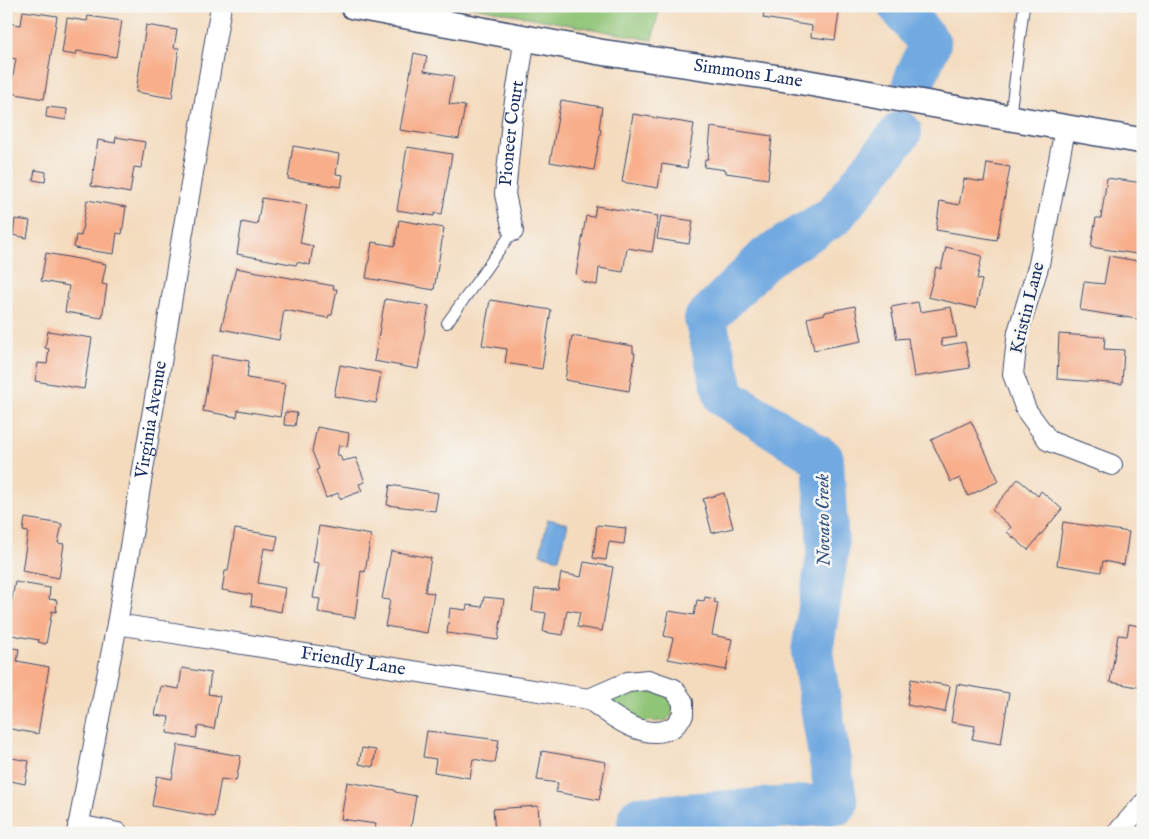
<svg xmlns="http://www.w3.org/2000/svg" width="1149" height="839" font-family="'IM FELL English',serif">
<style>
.green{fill:#90c577;stroke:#567a6a}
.water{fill:#71a9e0;stroke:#466c9f}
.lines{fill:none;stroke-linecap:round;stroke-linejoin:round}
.river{stroke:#71a9e0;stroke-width:42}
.building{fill:#f8ae8a}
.service-casing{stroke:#3c496c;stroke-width:12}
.minor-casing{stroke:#3c496c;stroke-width:22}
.tertiary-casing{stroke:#3c496c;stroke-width:28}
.service{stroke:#fff;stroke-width:10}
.minor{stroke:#fff;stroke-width:20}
.tertiary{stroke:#fff;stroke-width:25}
.labels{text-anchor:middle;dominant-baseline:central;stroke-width:5;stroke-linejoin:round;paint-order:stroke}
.street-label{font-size:18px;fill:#1b2f5e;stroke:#f6f6f2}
.water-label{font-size:19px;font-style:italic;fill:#355485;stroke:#f6f6f2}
</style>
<rect width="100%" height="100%" fill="#f6f6f2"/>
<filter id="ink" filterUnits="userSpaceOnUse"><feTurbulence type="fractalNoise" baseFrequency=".02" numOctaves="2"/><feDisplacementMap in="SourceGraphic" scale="10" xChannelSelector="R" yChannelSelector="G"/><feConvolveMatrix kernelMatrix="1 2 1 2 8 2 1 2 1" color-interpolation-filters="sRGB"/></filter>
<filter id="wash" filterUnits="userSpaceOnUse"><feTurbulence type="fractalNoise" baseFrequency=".0096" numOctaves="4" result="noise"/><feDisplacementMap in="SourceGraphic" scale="20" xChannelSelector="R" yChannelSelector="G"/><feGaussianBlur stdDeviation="1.12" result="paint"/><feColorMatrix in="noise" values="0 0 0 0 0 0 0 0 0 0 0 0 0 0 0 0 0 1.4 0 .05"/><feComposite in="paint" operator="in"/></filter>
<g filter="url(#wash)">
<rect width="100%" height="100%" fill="#f4dbbe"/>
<path class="green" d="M468 6H660L652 40Z
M639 691 662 693 673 703 672 715 666 721 637 722 604 700Z"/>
<path class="water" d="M548 519 568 524 559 559 540 554Z"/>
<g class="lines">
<path class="river" d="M899 6 930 44 914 81
M637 833 639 817 837 804 812 652 828 550 823 459 725 397 705 319 767 257 834 216 901 132"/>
</g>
<g id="blocks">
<path class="building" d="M735 6H756V10Z
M765 6H840L835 40 811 37 812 26 763 18Z
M23 11 57 16 44 99 10 93 16 59 6 57V23L21 25Z
M88 16 122 21 116 57 77 51 76 55 62 53 67 18 87 21Z
M146 25 177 30 174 48H179L172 98 136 92Z
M414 53 427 56 424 71 454 76 449 104 465 106 459 139 400 130Z
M561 100 602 107 599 129H601L594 170 550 162Z
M47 107 67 109 66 120 46 117Z
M633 114 694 124 687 168 662 164 658 188 622 182Z
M711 127 772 136 768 179 726 173V170L704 167 705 159H708Z
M116 137 145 142 141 168 134 167 130 193 91 186 98 140 115 143Z
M293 146 339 154 336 174 343 175 341 187 288 179Z
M407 147 452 154 442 214 435 213 434 216 397 210Z
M987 163 1010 167 997 240 936 230 940 201 959 205 964 179 984 182Z
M35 170 46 172 45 182 33 180Z
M1107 178 1143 183 1141 216 1143 217V255L1091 247 1096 218H1101Z
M262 198 307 205 300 243 313 246 310 265 297 262 296 265 237 254 242 222 257 225Z
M87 200 126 207 122 234 117 233 114 254 74 248 76 235 81 236Z
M596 206 658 216 652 252 627 248 623 272 599 268 597 285 583 282 576 275 586 216 594 217Z
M661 216 693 221 689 244 657 239Z
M15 219 30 221 27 238 13 235Z
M399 220 444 228 434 290 366 278 372 242 395 246Z
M946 247 982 256 977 279 982 280 976 308 928 297 936 267 941 269Z
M46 253 106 264 102 284 107 285 102 318 65 312 69 286 41 281Z
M1109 256 1143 262V320L1080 310 1084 282 1104 284Z
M236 268 334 286 333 289H337L332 315H329L328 318 284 310 279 340 221 329Z
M385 299 429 306 418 369 374 361Z
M490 300 551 310 542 369 505 363 507 349 482 345Z
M918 302 920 312 951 307 957 337 941 339 942 346 965 342 970 368 914 377 908 338 897 339 891 307Z
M855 306 862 341 814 350 807 318 825 314V312Z
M48 331 92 338 84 389 35 381 38 363 47 364 49 349 45 348Z
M1059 334 1105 337 1104 349 1124 350 1122 384 1057 379Z
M572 336 633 346V353H635L629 391 565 380Z
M212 355 249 361 247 378 285 384 280 417 238 410 237 417 203 411Z
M340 365 381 373 376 403 334 396Z
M285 412 297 413 295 426 284 425Z
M971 421 999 481 968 496 960 478 951 482 931 440Z
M317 427 349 433 347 447 339 445 337 455H340L342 461 356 458 365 482 359 484 362 491 340 499 338 493 326 498 316 470 319 469 312 451Z
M1018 479 1038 496 1041 491 1062 509 1028 550 1007 532 1011 527 992 510Z
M390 485 438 493 435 511 387 505Z
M724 493 733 528 712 533 703 499Z
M25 518 62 524 58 543 64 544 59 578 22 571 28 532 23 531Z
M1063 522 1129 532 1124 565 1103 561 1101 572 1057 565Z
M597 525 626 528 624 544 609 542 606 560 593 558Z
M319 526 371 535 365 572 361 571 355 618 318 612 320 599 313 598 319 563 313 562Z
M235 529 278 536 275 550 264 548 258 583 285 588 281 612 251 606 252 595 222 590 225 571H228Z
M391 551 431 558 425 592 434 593 427 633 385 626 390 600 382 599Z
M584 562 613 567 602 631 577 627 580 612 567 610 563 635 543 632 546 613 532 611 535 589 558 590 561 573 581 577Z
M15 582 50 588 49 599 57 600 56 612 52 611 46 644 38 642 39 640 6 634V609L10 610Z
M484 597 504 599 498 640 447 633 450 608 466 610 467 605 482 607Z
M705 597 715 599 714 602 718 603 712 635 732 639 726 670 668 659 673 638 664 636 669 611 694 615 697 600 704 601Z
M1129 624 1143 627V688L1110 682 1118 635 1127 636Z
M6 647 19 649 17 661 49 667 38 734 6 728Z
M182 668 211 673 208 694 220 696 214 729 198 726 196 738 167 733 169 717 155 715 161 686 179 689Z
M911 679 950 686 945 712 907 705Z
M957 684 1009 693 1001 744 972 739 975 726 951 722Z
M427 731 499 740 495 763 473 759 470 778 434 772 436 759 423 757Z
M178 745 241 756 236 781 221 779 214 817 152 806 157 776 172 779Z
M362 748 376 750 373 767 359 764Z
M542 751 606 762 599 800 556 792 558 783 537 780Z
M6 757 29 761 25 784 6 780Z
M347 782 395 790V792L416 796 410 833 375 829 376 824 341 819Z
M538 806 540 833H495L493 809Z"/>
</g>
</g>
<g filter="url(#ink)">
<use href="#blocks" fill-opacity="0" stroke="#3c496c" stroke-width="1"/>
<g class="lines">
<defs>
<path id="service" d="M1010 118 1024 6
M447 323 513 231"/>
<g id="minor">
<path d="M1065 129 1039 264 1018 332 1013 374 1026 410 1049 441 1112 465"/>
<path id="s1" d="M513 231 505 194 512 120 525 37"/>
<path id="s2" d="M117 624 589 699C609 714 646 744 673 727 677 724 680 718 683 715V702L674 689 648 680 628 682 589 699"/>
<path d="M78 825 118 833"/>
<path id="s3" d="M77 833 117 624 221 6"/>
<path d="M1117 833 1143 804"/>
</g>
<g id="tertiary">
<path id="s4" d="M353 6 600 52 786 79 1143 141"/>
</g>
</defs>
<use href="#service" class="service-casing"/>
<use href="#minor" class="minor-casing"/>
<use href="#tertiary" class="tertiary-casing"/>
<use href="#service" class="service"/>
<use href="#minor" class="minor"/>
<use href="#tertiary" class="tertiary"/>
</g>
</g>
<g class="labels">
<g class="street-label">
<text stroke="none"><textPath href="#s4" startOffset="401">Simmons Lane</textPath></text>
<text stroke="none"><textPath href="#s1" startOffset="99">Pioneer Court</textPath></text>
<text transform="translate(1028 308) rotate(-76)">Kristin Lane</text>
<text stroke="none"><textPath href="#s3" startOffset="420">Virginia Avenue</textPath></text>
<text stroke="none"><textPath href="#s2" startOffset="239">Friendly Lane</textPath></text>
</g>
<g class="water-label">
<text transform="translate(824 520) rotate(-91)">Novato Creek</text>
</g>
</g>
<rect width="1149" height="839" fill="none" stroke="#f6f6f2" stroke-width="25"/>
</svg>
